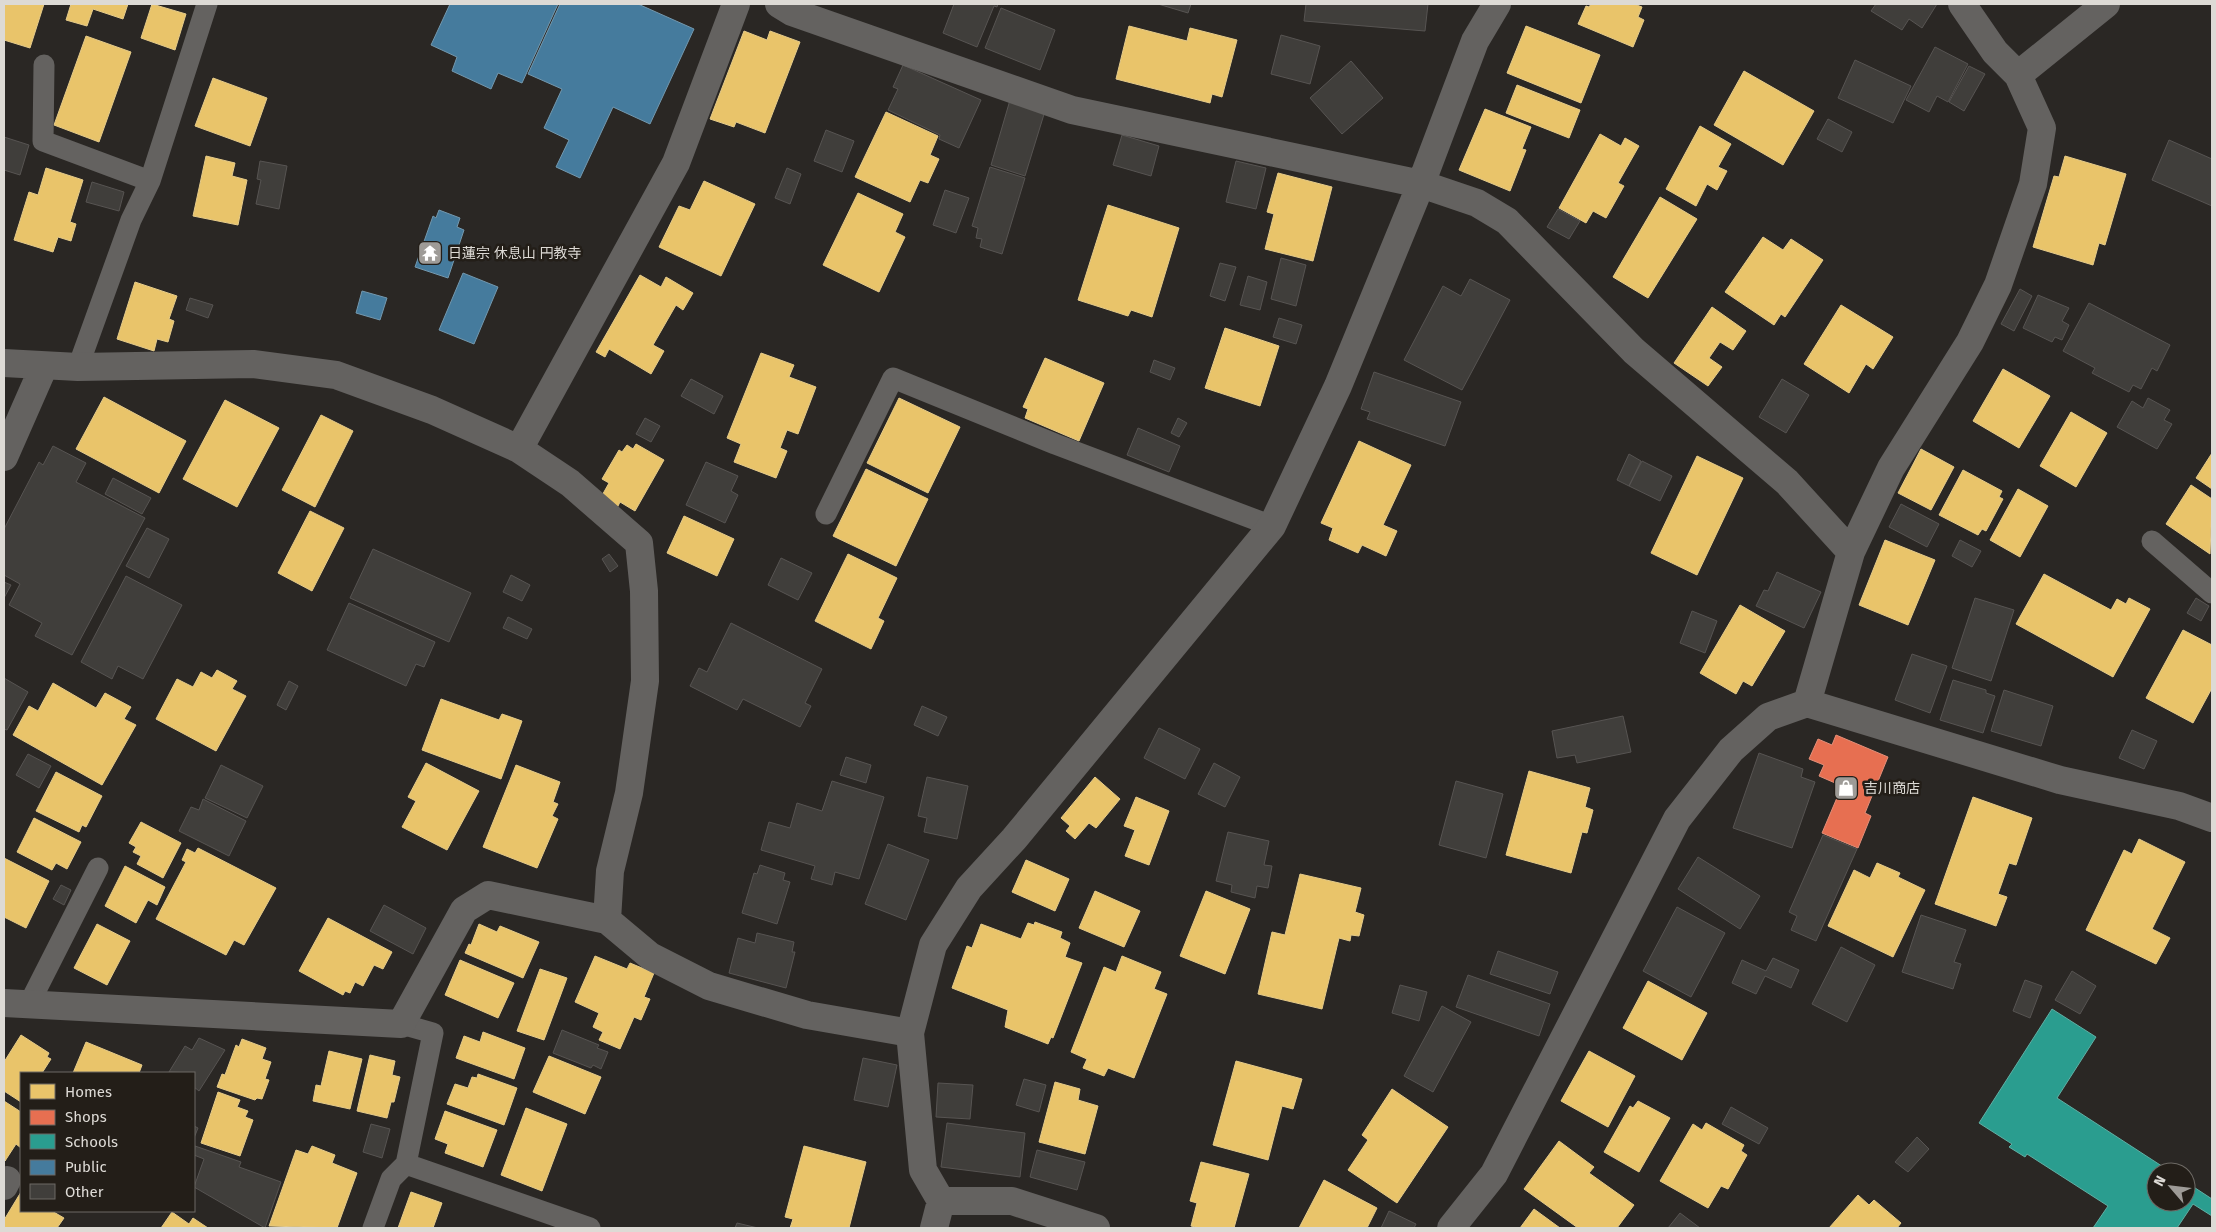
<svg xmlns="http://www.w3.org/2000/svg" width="2216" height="1232" font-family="'Fira Sans','Noto Sans JP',sans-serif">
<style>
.homes{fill:#e9c46a;stroke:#e5cb8a}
.shops{fill:#e76f51;stroke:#e48f79}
.schools{fill:#2a9d8f;stroke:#60afa4}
.public{fill:#457b9d;stroke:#7398ae}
.building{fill:#403e3b;stroke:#575452}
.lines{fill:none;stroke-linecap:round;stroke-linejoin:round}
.lane{stroke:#646260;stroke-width:21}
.street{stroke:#646260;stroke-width:28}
.labels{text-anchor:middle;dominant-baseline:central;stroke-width:5;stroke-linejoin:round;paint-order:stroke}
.poi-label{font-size:14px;fill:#dddad5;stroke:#231e18;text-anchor:start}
</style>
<rect width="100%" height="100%" fill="#2a2724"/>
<path class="homes" d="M4 4H44L30 48 4 40Z
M71 4H128L123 19 93 9 87 26 66 20Z
M152 4 186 14 175 50 141 38Z
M1591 4H1634L1642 7 1638 17 1644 20 1633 47 1578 24 1586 6 1589 7Z
M1129 26 1187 41 1190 28 1237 40 1222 97 1212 94 1210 103 1116 79Z
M1526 26 1600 55 1581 103 1507 73Z
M744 31 767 40 770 31 800 42 765 133 736 122 734 127 710 119Z
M86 36 131 52 99 142 54 125Z
M1744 71 1814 111 1783 165 1714 125Z
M213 78 267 98 250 146 195 126Z
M1517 85 1580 110 1569 138 1506 113Z
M1485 109 1531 127 1522 149 1526 150 1510 191 1459 170Z
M886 112 938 136 930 155 939 159 928 183 920 180 910 202 855 177Z
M1700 126 1731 144 1718 167 1727 171 1717 190 1707 184 1696 206 1666 189Z
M1600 134 1621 146 1625 138 1639 146 1618 183 1624 186 1606 218 1593 211 1586 223 1559 208Z
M206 156 235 163 232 176 247 180 238 225 193 216Z
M2065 156 2126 174 2105 245 2099 243 2093 265 2033 247 2054 176 2059 177Z
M46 168 83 180 70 222 76 224 71 241 58 237 53 252 14 240 29 192 38 195Z
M1278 173 1332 187 1313 261 1265 249 1274 214 1267 212Z
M704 181 755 204 721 276 659 247 679 206 690 210Z
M858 193 903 214 895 232 905 237 879 292 823 265Z
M1660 197 1697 219 1648 298 1613 277Z
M1108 205 1179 228 1152 317 1131 310 1128 316 1078 300Z
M1763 237 1783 250 1791 239 1823 260 1785 317 1781 314 1774 325 1725 292Z
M640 275 661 287 666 277 693 293 683 310 676 305 653 345 664 351 651 374 609 349 605 357 596 352Z
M135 282 177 296 169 319 174 321 168 342 157 339 154 351 117 339Z
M1841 305 1893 337 1873 369 1866 364 1849 393 1804 364Z
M1712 307 1746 331 1733 350 1720 342 1709 358 1722 367 1708 386 1674 363Z
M1225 328 1279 346 1260 406 1205 388Z
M761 353 794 365 789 377 816 387 798 434 787 430 780 448 787 451 776 478 734 462 741 444 727 438Z
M1045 358 1104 383 1079 441 1025 418 1028 409 1023 407Z
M2003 369 2050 396 2019 448 1973 421Z
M104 397 186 441 159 493 76 449Z
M899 398 960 427 928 493 867 463Z
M225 400 279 428 237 507 183 479Z
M2071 412 2107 433 2076 487 2040 466Z
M321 415 353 431 315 507 282 490Z
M1359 441 1411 465 1383 525 1397 531 1386 556 1362 545 1358 553 1329 540 1333 528 1321 523Z
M636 444 664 460 635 511 620 502 617 508 600 499 609 483 602 479 619 450 622 452 627 445 633 449Z
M1921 449 1954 467 1931 510 1898 493Z
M2212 453V489L2196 478Z
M1697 456 1743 478 1697 575 1651 553Z
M866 469 928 499 896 566 833 536Z
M1963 470 2002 491 1999 497 2003 499 1986 531 1982 529 1978 535 1939 515Z
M2191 485 2212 499 2210 554 2166 524Z
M2018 489 2048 506 2020 557 1990 540Z
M310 511 344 528 312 591 278 573Z
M684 516 734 539 717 576 667 553Z
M1885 540 1935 560 1908 625 1859 605Z
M848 554 897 578 878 618 884 621 871 649 815 621Z
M2044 574 2111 610 2117 599 2126 604 2129 598 2150 609 2113 677 2016 624Z
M1740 605 1785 631 1752 686 1743 681 1736 694 1700 673Z
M2183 630 2212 645V688L2193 723 2146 698Z
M217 670 237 681 232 689 246 696 216 751 156 719 177 679 193 687 201 672 212 678Z
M53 683 96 708 105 693 131 707 124 719 136 725 102 785 13 735 29 706 38 711Z
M441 699 499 720 502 714 522 721 501 779 422 750Z
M426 763 479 791 447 850 402 827 416 801 408 797Z
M516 765 560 782 553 802 558 804 552 816 558 819 537 868 483 847Z
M1529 771 1590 788 1585 807 1593 810 1587 833 1582 832 1571 873 1506 855Z
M56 772 102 796 86 827 82 825 79 832 36 811Z
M1095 777 1120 799 1096 828 1089 823 1075 839 1066 831 1070 826 1061 818Z
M1136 797 1169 811 1149 865 1125 856 1135 830 1124 826Z
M1973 797 2032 818 2016 865 2009 863 1998 894 2007 897 1996 926 1935 904Z
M34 818 81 842 67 869 56 863 52 870 17 852Z
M141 822 181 843 163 878 137 864 141 856 133 852 136 847 129 843Z
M2139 839 2185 862 2152 929 2170 938 2156 964 2086 930 2124 850 2132 854Z
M198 848 276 888 244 945 234 940 226 955 156 919 186 862 182 860 187 849 195 853Z
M4 858 49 881 26 928 4 917Z
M1026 860 1069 879 1055 911 1012 892Z
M1877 863 1900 873 1898 877 1925 890 1893 957 1828 926 1854 870 1870 878Z
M125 866 165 887 157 905 148 900 136 923 105 906Z
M1300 874 1361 888 1355 912 1364 915 1359 936 1351 935 1350 941 1339 938 1322 1009 1258 994 1272 932 1285 935Z
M1095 891 1140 911 1124 947 1079 928Z
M1206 891 1250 909 1225 974 1180 956Z
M328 918 392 952 383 969 374 965 363 986 355 982 350 993 345 991 343 995 299 971Z
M1035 922 1062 932 1060 938 1070 943 1065 957 1082 963 1053 1038 1051 1037 1048 1044 1005 1027 1008 1010 952 988 967 946 972 948 981 924 1021 939 1028 923 1034 925Z
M97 924 130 941 107 985 74 968Z
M479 924 497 932 500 926 539 942 523 978 465 953 469 944 471 945Z
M595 956 627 969 630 963 654 973 644 997 650 999 641 1020 634 1017 620 1049 599 1040 603 1032 593 1027 599 1013 575 1002Z
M1122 956 1161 972 1154 989 1167 994 1134 1078 1108 1068 1104 1076 1083 1068 1087 1059 1071 1052 1104 967 1116 972Z
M460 960 514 983 498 1018 445 995Z
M540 969 567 978 544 1040 517 1031Z
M1648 981 1707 1013 1682 1060 1623 1028Z
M483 1032 525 1048 514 1079 456 1058 464 1036 480 1042Z
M21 1035 49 1053 47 1057 51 1059 42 1073H21V1102L4 1091V1062Z
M242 1039 266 1048 262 1059 271 1062 265 1079 269 1080 262 1099 257 1098 255 1100 217 1087 222 1074 225 1075 236 1045 239 1047Z
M86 1042 142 1065 139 1073H73Z
M329 1051 362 1059 350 1109 313 1101 316 1085 321 1086Z
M1589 1051 1635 1076 1608 1127 1561 1101Z
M370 1055 395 1061 392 1075 400 1077 394 1102H391L387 1118 357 1111Z
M549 1056 601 1077 585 1114 533 1092Z
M1236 1061 1302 1079 1293 1109 1282 1106 1268 1160 1213 1145Z
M478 1074 517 1088 504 1125 447 1104 455 1084 468 1088 472 1077 477 1078Z
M1055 1082 1080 1089 1078 1100 1098 1106 1085 1154 1039 1142Z
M1392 1089 1448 1127 1397 1203 1348 1170 1368 1140 1362 1135Z
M218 1092 240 1100 237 1107 248 1111 245 1117 253 1120 240 1156 201 1143Z
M4 1101 21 1112V1148L16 1144 5 1161Z
M1638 1101 1670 1118 1639 1172 1604 1152 1630 1106 1633 1108Z
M526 1108 567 1124 542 1191 501 1175Z
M445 1111 497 1130 483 1167 445 1153 448 1144 435 1139Z
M1706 1123 1744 1145 1741 1151 1747 1155 1728 1189 1721 1186 1708 1208 1660 1181 1693 1124 1702 1130Z
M1559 1141 1594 1167 1589 1173 1634 1205 1617 1228H1578L1524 1189Z
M312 1146 335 1155 332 1163 357 1173 337 1228 269 1226 296 1150 308 1154Z
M804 1146 866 1162 849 1228H790L793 1219 785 1217Z
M1201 1162 1249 1174 1234 1228H1200L1191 1226 1197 1203 1190 1201Z
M1324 1180 1377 1208 1367 1228H1299Z
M21 1192V1211H52L64 1218 57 1228H4V1220Z
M411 1192 442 1203 433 1228H398Z
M1858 1195 1869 1205 1874 1200 1901 1223 1897 1228H1829Z
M1534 1209 1560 1228H1520Z
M172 1212 189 1224 193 1218 208 1228H161Z"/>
<path class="shops" d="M1836 735 1888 757 1865 813 1871 816 1858 848 1822 833 1842 786 1819 776 1824 765 1809 759 1818 739 1832 745Z"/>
<path class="schools" d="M2052 1009 2096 1037 2057 1098 2171 1172H2156V1202H2186V1182L2212 1199V1216L2193 1204 2177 1228H2093L2108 1206 2027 1154 2025 1157 2009 1147 2012 1144 1979 1123Z"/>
<path class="public" d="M450 4H558L522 83 498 73 491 89 452 71 457 57 431 45Z
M560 4H638L694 29 650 124 613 107 580 178 556 167 569 140 544 128 562 89 528 74Z
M439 210 460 218 457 227 464 230 448 278 415 267 433 216 436 218Z
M463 273 498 287 474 344 439 330Z
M362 291 387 298 380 320 356 313Z"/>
<path class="building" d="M954 4H998L997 7 994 6 977 47 943 33Z
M1158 4H1191L1188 13Z
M1306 4H1428L1425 31 1304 21Z
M1876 4H1937L1922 28 1909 19 1902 30 1871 11Z
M1001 8 1055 30 1040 70 985 48Z
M1281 35 1320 46 1310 84 1271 74Z
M1935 47 1968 64 1948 102 1937 96 1929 112 1906 100Z
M1855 60 1911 86 1893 123 1838 98Z
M1351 61 1383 98 1342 134 1310 98Z
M903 65 981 100 959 148 939 139 940 135 888 110 898 89 893 87Z
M1969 66 1985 74 1964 111 1949 102Z
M1010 100 1045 111 1025 176 991 165Z
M1828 119 1852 132 1842 152 1817 139Z
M826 130 854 141 842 172 814 161Z
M1122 135 1159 146 1151 176 1113 165Z
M4 137 29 145 20 175 4 170Z
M2169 140 2212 159V206L2152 180Z
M260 161 287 166 279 209 256 204 261 180 257 179Z
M1236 161 1266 168 1256 209 1226 202Z
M990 167 1025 178 1002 254 980 247 982 239 976 238 978 228 972 226Z
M787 168 801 174 790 204 775 198Z
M92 182 124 192 119 211 86 202Z
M945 190 969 198 956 233 933 225Z
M1558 209 1580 221 1569 239 1547 227Z
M1281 258 1306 265 1296 306 1271 299Z
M1220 263 1236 267 1225 301 1210 296Z
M1248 276 1267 282 1260 310 1240 305Z
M1470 279 1510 300 1462 390 1404 360 1443 286 1461 296Z
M2020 289 2032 296 2014 331 2001 324Z
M2038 295 2069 308 2062 321 2069 325 2062 340 2055 337 2052 342 2023 328Z
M190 298 213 305 208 318 186 310Z
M2089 303 2170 345 2157 371 2152 368 2141 389 2133 385 2129 392 2092 373 2095 368 2063 351Z
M1279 318 1302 325 1296 344 1273 337Z
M1154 360 1175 368 1170 380 1150 372Z
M1374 372 1461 402 1445 446 1367 419 1370 412 1361 409Z
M691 379 723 396 714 414 681 396Z
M1782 379 1809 395 1786 433 1759 417Z
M2148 398 2170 410 2164 420 2172 424 2157 449 2117 427 2132 401 2143 408Z
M645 418 660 426 651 442 636 434Z
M1178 418 1187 423 1179 437 1171 433Z
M1138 428 1180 446 1169 472 1127 455Z
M53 446 86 463 76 482 145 518 72 655 35 636 42 623 9 605 20 584 4 575V529L39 462 43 465Z
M1629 454 1641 461 1629 486 1617 480Z
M1642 461 1672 476 1660 501 1629 486Z
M706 462 738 476 731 491 738 495 725 523 686 505Z
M113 478 151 498 142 514 105 494Z
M1901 504 1939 524 1927 547 1889 527Z
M147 528 169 539 149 578 126 566Z
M1960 540 1981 551 1972 567 1952 556Z
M373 549 471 593 449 642 350 598Z
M609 554 618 566 610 572 602 559Z
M781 558 812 573 798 600 768 585Z
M1777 572 1821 592 1804 628 1756 606 1764 590 1768 591Z
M511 575 530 585 522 601 503 592Z
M126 576 182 605 143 679 118 666 112 679 81 662Z
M4 582 11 585 4 598Z
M1975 598 2014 610 1991 681 1952 668Z
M2196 598 2209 606 2201 621 2187 613Z
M349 603 435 642 424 667 416 664 406 686 327 650Z
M1692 611 1717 621 1705 653 1680 643Z
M508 617 532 629 527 639 503 628Z
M731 623 822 669 805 703 811 706 800 727 743 699 737 710 690 686 699 668 707 672Z
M1912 654 1947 666 1930 713 1895 700Z
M4 678 28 692 7 730 4 729Z
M1953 680 1986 690V693L1995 696 1983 733 1940 720Z
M289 681 298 686 286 710 277 705Z
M2004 690 2053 706 2041 746 1991 731Z
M922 706 947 717 938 736 914 725Z
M1623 716 1631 752 1577 763 1575 755 1557 758 1552 731Z
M1159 728 1200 749 1185 779 1144 758Z
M2132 730 2157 741 2144 769 2119 758Z
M1759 753 1803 769 1801 777 1815 782 1792 848 1733 828Z
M28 754 51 766 39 788 16 775Z
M846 757 871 765 866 783 840 775Z
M1214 763 1240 777 1225 807 1198 794Z
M221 765 263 786 247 818 205 798Z
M927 777 968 786 957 839 924 832 927 818 918 816Z
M832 781 884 797 859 879 835 872 832 885 811 879 815 866 761 850 769 822 790 828 797 803 822 811Z
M1456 781 1503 794 1486 858 1439 845Z
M203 799 246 821 229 856 179 831 191 807 199 810Z
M1228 832 1269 841 1264 865 1272 866 1268 888 1257 886 1255 898 1231 892 1232 885 1216 881Z
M1823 835 1857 849 1816 941 1791 930 1797 916 1789 912Z
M888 844 929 860 906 920 865 904Z
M1698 857 1760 896 1740 929 1678 889Z
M760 865 785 873 783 880 790 882 777 924 742 913 754 873 757 874Z
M61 885 71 890 64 905 53 899Z
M384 905 426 928 413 954 370 931Z
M1677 907 1725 933 1691 997 1643 971Z
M1921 915 1966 930 1954 962 1961 964 1953 989 1902 972Z
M757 933 794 942 792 952H795L786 988 729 973 738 938 755 943Z
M1841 947 1875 965 1847 1022 1812 1004Z
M1498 951 1558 972 1550 994 1490 974Z
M1773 958 1799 970 1791 988 1765 976 1756 994 1732 983 1742 960 1766 971Z
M2072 971 2096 986 2080 1014 2055 1000Z
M1468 975 1550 1004 1539 1036 1456 1007Z
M2025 980 2042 986 2030 1018 2013 1011Z
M1400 985 1427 992 1419 1021 1392 1013Z
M1442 1006 1471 1022 1433 1092 1404 1076Z
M562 1030 599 1045 597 1048 608 1052 601 1069 593 1065 591 1068 553 1053Z
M199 1038 225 1050 199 1091 194 1087V1073L169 1072 185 1046 192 1050Z
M863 1058 897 1065 888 1107 854 1100Z
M1024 1079 1046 1085 1039 1112 1016 1105Z
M938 1083 973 1085 970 1119 936 1117Z
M1731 1107 1768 1128 1759 1144 1722 1124Z
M947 1123 1025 1133 1020 1177 941 1167Z
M371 1124 390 1129 382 1158 363 1152Z
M194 1126 198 1128 194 1138Z
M1917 1137 1929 1149 1908 1172 1895 1162Z
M195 1146 241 1162 239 1167 281 1182 265 1228 194 1187 204 1159 194 1155Z
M1037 1150 1085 1162 1077 1190 1030 1177Z
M1389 1211 1416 1224 1414 1228H1381Z
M1680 1213 1700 1228H1668Z
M737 1223 758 1228H735Z"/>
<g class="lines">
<path class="lane" d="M44 65 43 141 150 181
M78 367 131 220 150 181 207 4
M826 514 893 378 1055 444 1272 526
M2152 541 2212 593
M29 1004 98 868
M406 1164 590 1228
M373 1228 391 1179 406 1164 433 1033 401 1024"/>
<path class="street" d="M779 4 792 12 1072 110 1421 184 1477 203 1507 221 1634 351 1787 482 1851 552
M2018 75 2106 4
M4 363 78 367 253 364 336 375 432 410 519 449 570 483 639 543 644 591 645 681 629 793 610 871 607 920
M519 449 676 163 736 4
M4 457 44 366
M1807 703 1851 552 1891 468 1970 342 1998 285 2033 184 2042 128 2018 75 1995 52 1962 4
M4 1003 401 1024 464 910 488 895 607 920 650 956 709 986 807 1015 910 1033
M4 1186 7 1180
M941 1201H1012L1096 1228
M934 1228 941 1201 923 1170 910 1033 933 945 969 888 1014 839 1272 526 1338 386 1421 184 1475 41 1497 4
M1451 1228 1494 1174 1677 819 1731 750 1768 717 1807 703 2060 780 2179 806 2212 818"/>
</g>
<defs>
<symbol id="temple-square" viewBox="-11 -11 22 22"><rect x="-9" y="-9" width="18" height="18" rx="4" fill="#9e9b97" stroke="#231e18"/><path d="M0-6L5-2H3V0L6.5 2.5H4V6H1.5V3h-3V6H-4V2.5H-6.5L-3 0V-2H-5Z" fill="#fff"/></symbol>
<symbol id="shop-square" viewBox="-11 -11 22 22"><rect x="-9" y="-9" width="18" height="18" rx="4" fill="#9e9b97" stroke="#231e18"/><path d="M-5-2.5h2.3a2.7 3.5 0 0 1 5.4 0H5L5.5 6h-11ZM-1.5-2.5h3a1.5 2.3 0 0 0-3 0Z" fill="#fff"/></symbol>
</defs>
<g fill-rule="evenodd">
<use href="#temple-square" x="416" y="239" width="28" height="28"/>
<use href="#shop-square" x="1832" y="774" width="28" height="28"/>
</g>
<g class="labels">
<g class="poi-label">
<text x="448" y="253">日蓮宗 休息山 円教寺</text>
<text x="1864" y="788">吉川商店</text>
</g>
</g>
<rect width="2216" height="1232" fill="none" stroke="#dddad5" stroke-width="10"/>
<rect x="20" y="1072" width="175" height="140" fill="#231e18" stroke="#6d6964"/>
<rect x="30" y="1084" width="25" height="15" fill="#e9c46a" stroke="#6d6964"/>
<text x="65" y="1097" font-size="15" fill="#dddad5">Homes</text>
<rect x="30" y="1110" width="25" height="15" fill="#e76f51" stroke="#6d6964"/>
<text x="65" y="1122" font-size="15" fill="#dddad5">Shops</text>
<rect x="30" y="1134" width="25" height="15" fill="#2a9d8f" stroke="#6d6964"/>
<text x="65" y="1147" font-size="15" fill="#dddad5">Schools</text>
<rect x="30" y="1160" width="25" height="15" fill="#457b9d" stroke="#6d6964"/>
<text x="65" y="1172" font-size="15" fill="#dddad5">Public</text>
<rect x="30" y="1184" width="25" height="15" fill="#403e3b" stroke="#6d6964"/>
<text x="65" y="1197" font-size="15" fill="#dddad5">Other</text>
<g transform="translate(2171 1187) rotate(298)"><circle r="24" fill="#231e18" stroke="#6d6964"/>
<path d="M0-4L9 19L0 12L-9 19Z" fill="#9e9b97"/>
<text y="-8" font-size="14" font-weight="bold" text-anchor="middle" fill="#dddad5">N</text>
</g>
</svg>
